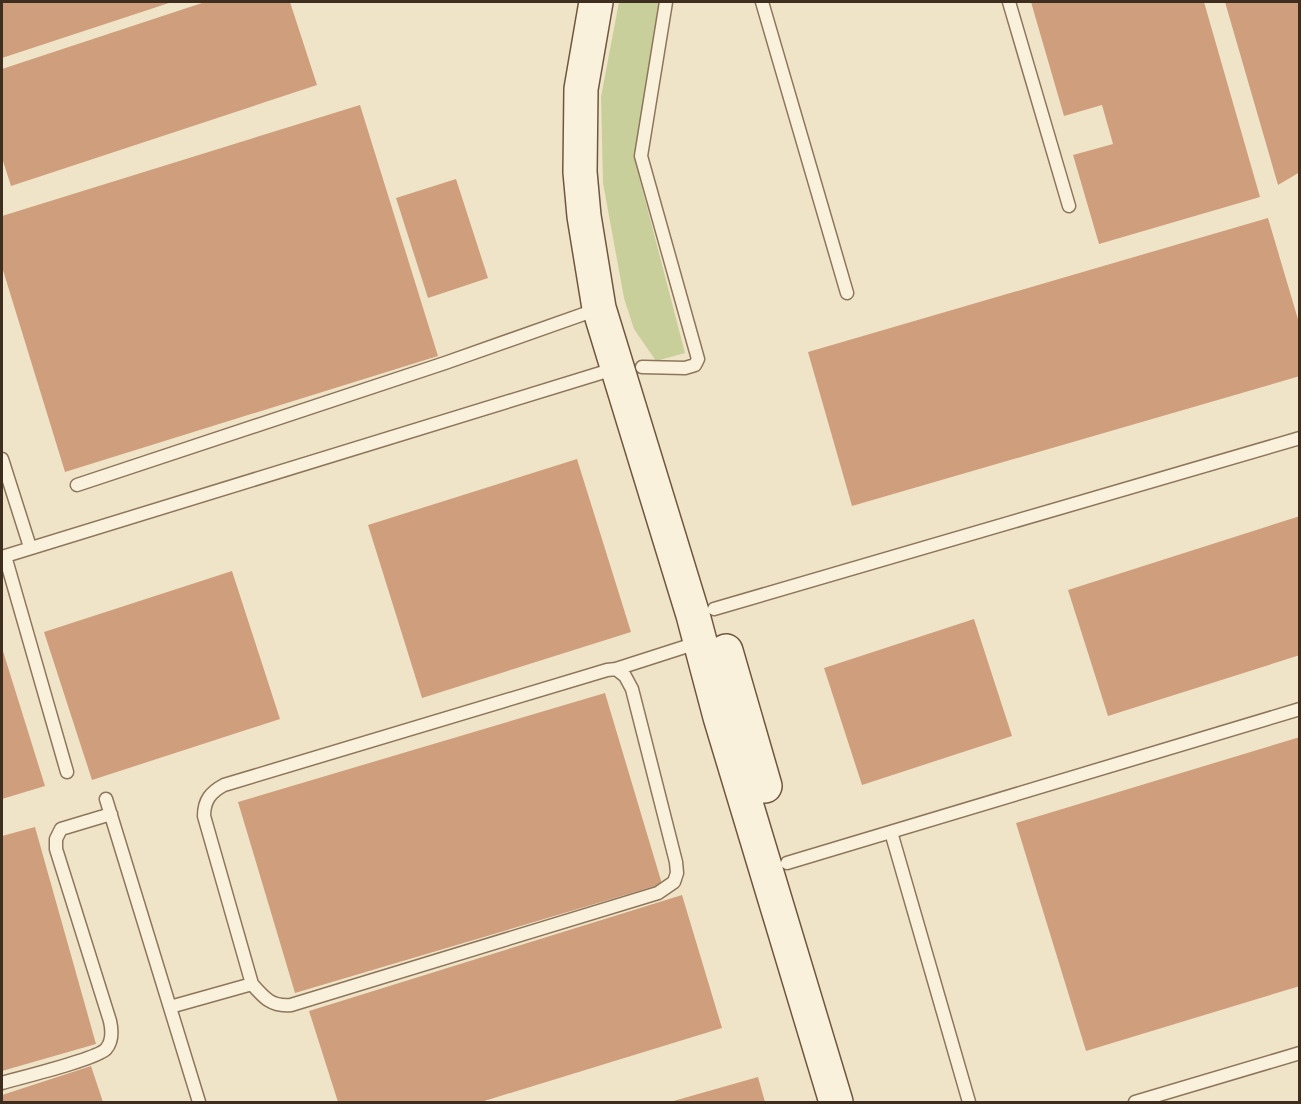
<svg xmlns="http://www.w3.org/2000/svg" width="1301" height="1104" font-family="Bitter,serif">
<style>
.green{fill:#c9cf9b}
.building{fill:#cf9f7d}
.lines{fill:none;stroke-linecap:round;stroke-linejoin:round}
.lane-casing{stroke:#8d765c;stroke-width:15}
.secondary-casing{stroke:#6f573f;stroke-width:36}
.lane{stroke:#faf1dc;stroke-width:12}
.secondary{stroke:#faf1dc;stroke-width:33}
</style>
<rect width="100%" height="100%" fill="#f0e4c8"/>
<path class="green" d="M619 2H662L634 157 685 353 656 361 634 329 624 298 603 183 601 97Z"/>
<path class="building" d="M2 2H172L2 58Z
M205 2H290L317 85 11 186 2 158V69Z
M1031 2H1204L1260 197 1099 244 1073 155 1113 144 1102 105 1064 116Z
M1225 2H1300V172L1278 185Z
M360 105 438 356 65 472 2 267V216Z
M456 179 488 278 428 298 396 198Z
M1268 218 1300 326V376L852 506 808 352Z
M577 459 631 632 422 698 368 525Z
M1300 516V655L1108 716 1068 590Z
M232 571 280 719 92 780 44 632Z
M974 619 1012 736 862 785 824 668Z
M2 648 45 786 2 799Z
M605 693 662 884 295 993 238 802Z
M1300 737V986L1086 1051 1016 823Z
M35 827 96 1044 2 1071V836Z
M682 895 722 1028 481 1102H338L309 1011Z
M91 1066 103 1102H2V1095Z
M758 1077 765 1102H670Z"/>
<g class="lines">
<defs>
<path id="lane" d="M762 2 847 293
M1009 2 1069 206
M642 367 685 368 695 365 698 359 641 156 666 2
M2 459 30 547
M77 485 445 363 598 309
M5 556 67 772
M2 557 617 368
M714 609 1300 438
M616 669 625 676 632 689 676 862 677 873 674 882 658 893 291 1005C272 1007 264 998 252 984L204 816C204 800 211 792 224 785L607 670Z
M616 669 700 642
M106 799 199 1102
M891 832 969 1102
M787 863 1300 709
M170 1007 252 984
M2 1083C19 1078 97 1059 106 1049 113 1041 112 1030 110 1021L56 849V839L61 829 111 814
M1135 1102 1300 1053"/>
<path id="secondary" d="M596 2 581 89 580 172 584 216 599 308 693 615 720 717 836 1102
M726 651 765 786"/>
</defs>
<use href="#lane" class="lane-casing"/>
<use href="#secondary" class="secondary-casing"/>
<use href="#lane" class="lane"/>
<use href="#secondary" class="secondary"/>
</g>
<rect width="1301" height="1104" fill="none" stroke="#3d2e20" stroke-width="6"/>
</svg>
